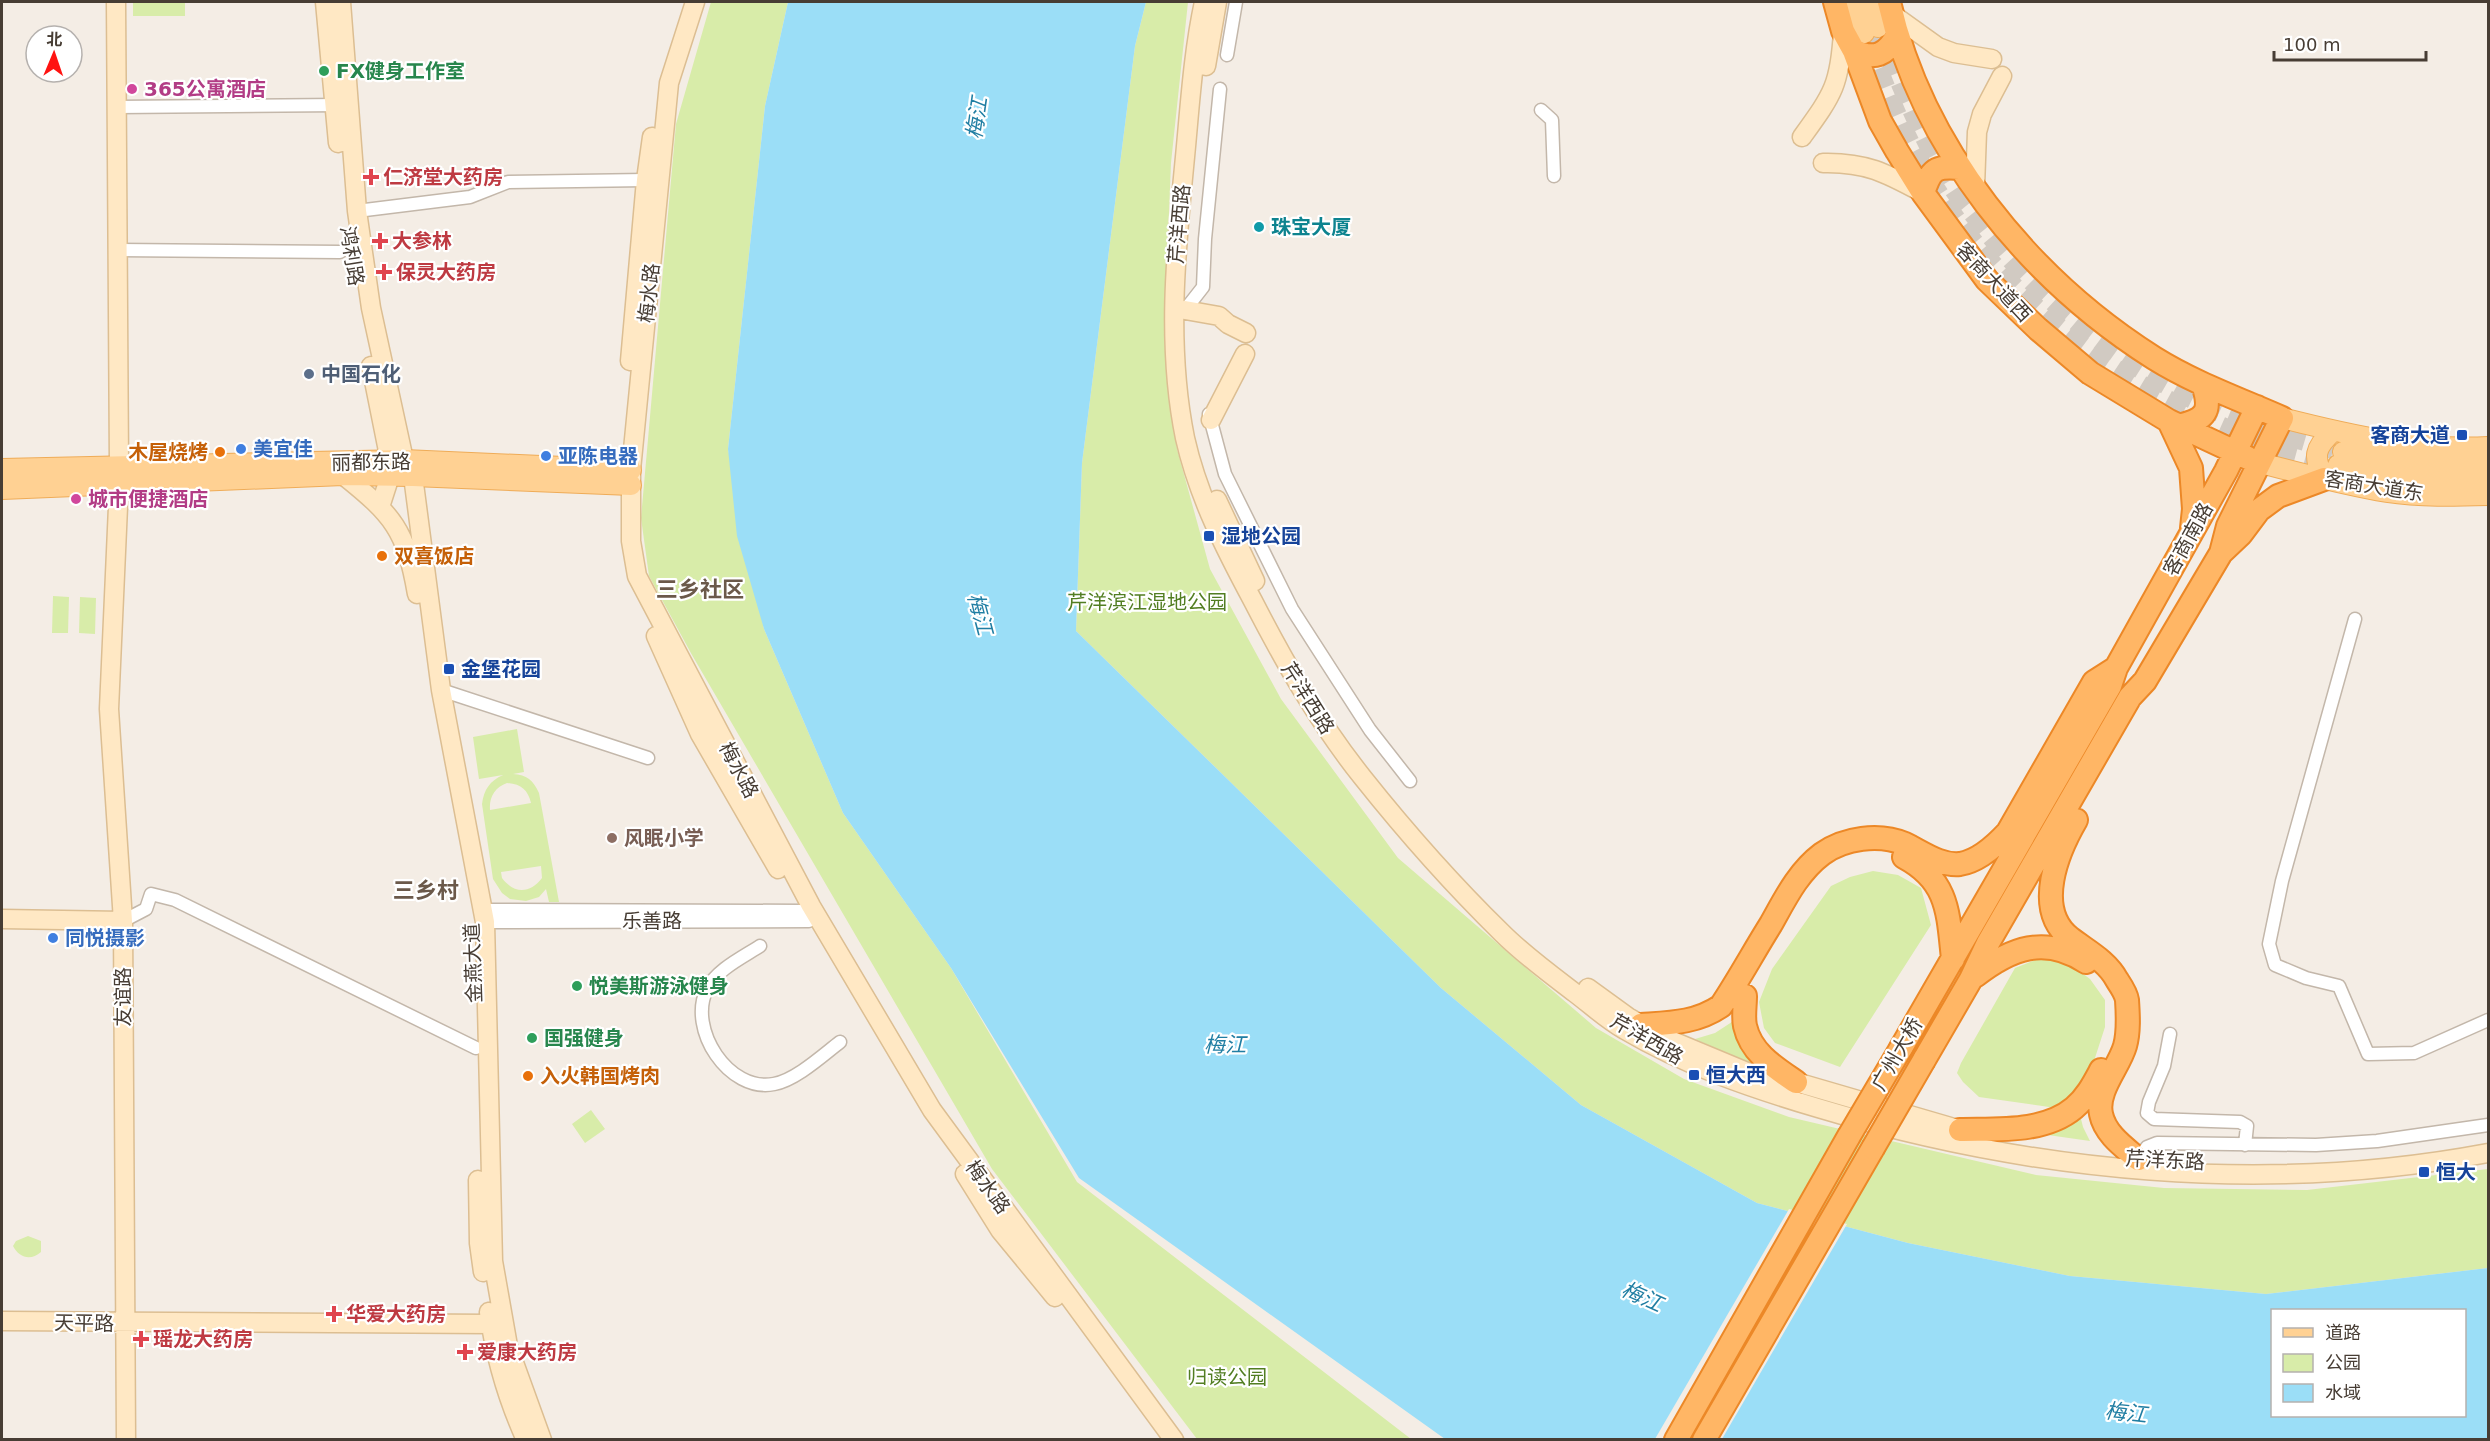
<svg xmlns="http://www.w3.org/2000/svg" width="2490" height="1441" font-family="'DejaVu Sans','Noto Sans SC',sans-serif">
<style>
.green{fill:#d8eca9;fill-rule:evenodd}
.water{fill:#9bdef7;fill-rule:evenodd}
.pier{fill:#f4ede5}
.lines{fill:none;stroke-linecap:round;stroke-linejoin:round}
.primary-tunnel{stroke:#d1cac2;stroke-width:20;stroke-dasharray:20 10;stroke-linecap:butt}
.street-casing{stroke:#c3b7aa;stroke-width:15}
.secondary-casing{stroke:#dcbe92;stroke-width:21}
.primary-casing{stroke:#efac58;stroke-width:22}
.highway-casing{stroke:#ec8827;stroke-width:26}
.street{stroke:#fff;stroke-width:12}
.secondary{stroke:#ffe8c4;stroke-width:18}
.primary{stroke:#ffd193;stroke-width:20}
.highway{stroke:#ffb665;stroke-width:22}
.highway-bridge-casing{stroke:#ec8827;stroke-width:26;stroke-linecap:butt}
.highway-bridge{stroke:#ffb665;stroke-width:22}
.leisure-dot{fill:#2e9e5b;stroke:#fff;stroke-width:2}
.hotel-dot{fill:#d1479c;stroke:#fff;stroke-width:2}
.health-dot{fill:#e0444e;stroke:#fff;stroke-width:2}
.culture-dot{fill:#0f9aa8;stroke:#fff;stroke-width:2}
.service-dot{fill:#5c6f8a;stroke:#fff;stroke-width:2}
.transit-dot{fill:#1a4fb4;stroke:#fff;stroke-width:2}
.shop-dot{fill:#3f7fe0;stroke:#fff;stroke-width:2}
.food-dot{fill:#e8710a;stroke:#fff;stroke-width:2}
.education-dot{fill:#8d6e63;stroke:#fff;stroke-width:2}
.labels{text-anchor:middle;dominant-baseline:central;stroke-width:4.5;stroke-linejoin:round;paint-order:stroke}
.leisure-label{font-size:20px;font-weight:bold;fill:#27864d;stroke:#fff;text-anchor:start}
.hotel-label{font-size:20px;font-weight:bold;fill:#b23c85;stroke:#fff;text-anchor:start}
.health-label{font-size:20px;font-weight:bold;fill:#be3a42;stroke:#fff;text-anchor:start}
.street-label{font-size:20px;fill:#473d34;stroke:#fff}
.culture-label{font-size:20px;font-weight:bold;fill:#0d838f;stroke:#fff;text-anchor:start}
.service-label{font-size:20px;font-weight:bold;fill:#4e5e75;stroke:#fff;text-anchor:start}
.transit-label{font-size:20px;font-weight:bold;fill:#164399;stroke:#fff;text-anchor:start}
.shop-label{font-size:20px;font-weight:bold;fill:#366cbe;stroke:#fff;text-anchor:start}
.food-label{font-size:20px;font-weight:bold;fill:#c56008;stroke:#fff;text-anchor:start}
.park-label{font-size:20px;fill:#527e22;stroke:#fff}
.education-label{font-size:20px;font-weight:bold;fill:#785e54;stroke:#fff;text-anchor:start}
.water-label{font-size:21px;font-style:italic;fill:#207ea3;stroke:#fff}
.quarter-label{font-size:22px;font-weight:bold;fill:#6b594a;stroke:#fff}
</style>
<rect width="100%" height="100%" fill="#f4ede5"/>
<path class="green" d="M133 2H185V16H133Z
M711 2H788L765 106 728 449 764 629 843 813 951 968 1077 1182 1411 1439H1197L992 1169 692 655 649 576 641 518 676 124Z
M1146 2H1188L1171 163 1164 336 1177 449 1210 569 1281 699 1398 858 1596 1028 1684 1079 1789 1117 2036 1175 2164 1188 2307 1190 2488 1169V1268L2266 1294 2070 1276 1908 1243 1757 1203 1581 1105 1441 988 1076 631 1082 463 1135 46Z
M53 596 69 597 68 633H52Z
M80 597 96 598 95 634 79 633Z
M517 729 524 772 513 774C527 775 533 780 539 793L559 902H549L546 889 539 897 526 901 510 899 502 893 493 879 482 804C484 789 490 781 503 775L479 779 473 737ZM507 783C521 784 528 790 531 803L490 810C489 797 495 787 507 783ZM541 866 542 878C530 894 514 894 502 878L501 872Z
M1873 871 1898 875 1921 888 1931 925 1840 1067 1775 1043 1764 1028 1759 1002 1772 969 1831 886 1850 877Z
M2043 957 2070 964 2090 979 2105 1000V1027L2094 1061 2071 1099 2056 1108 1979 1097 1963 1082 1957 1073 1961 1063 2015 968Z
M1738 1018 1759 1068 1695 1039 1715 1033Z
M2078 1107 2083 1127 2090 1141 2027 1132Z
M591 1110 605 1129 585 1143 572 1124Z
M28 1236 41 1241V1252C31 1261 19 1258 13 1246L16 1241Z"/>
<path class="water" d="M788 2H1146L1135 46 1082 463 1076 631 1441 988 1581 1105 1757 1203 1908 1243 2070 1276 2266 1294 2488 1268V1439H1445L1079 1178 951 968 843 813 764 629 737 536 728 449 765 106ZM2272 1310H2464V1416H2272Z"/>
<path class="pier" d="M1789 1209 1847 1224 1722 1439H1655Z"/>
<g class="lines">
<path class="primary-tunnel" d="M1878 27C1900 81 1921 138 1953 188 1960 199 1970 209 1978 220 2040 300 2121 366 2213 409 2254 428 2299 439 2343 452
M1867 41C1887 93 1907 145 1938 193 2011 307 2127 390 2251 439 2279 450 2309 456 2338 465"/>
<defs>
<path id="street" d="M1227 55 1236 2
M117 107 341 105
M1541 110 1552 120 1554 176
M357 211 470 197 508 182 646 180
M118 250 340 252
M1185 310 1203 287 1205 239 1220 89
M1209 414 1225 474 1292 609 1370 730 1410 781
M2355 619 2282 881 2269 944 2275 965 2306 978 2339 986 2368 1054 2414 1053 2488 1020
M441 690 648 758
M482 910 803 911 811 906
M123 921 146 909 151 894 175 900 476 1048
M485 922 809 921 817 916
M760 946C743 957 716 970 707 989 687 1029 729 1093 774 1084 796 1080 823 1055 840 1042
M2170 1034 2164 1066 2149 1102 2147 1113 2154 1119 2240 1122 2247 1126 2245 1145
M2138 1159 2147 1147 2157 1143 2316 1145 2377 1141 2488 1125"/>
<path id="secondary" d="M116 2 119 466
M325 2 338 143
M341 2 357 211 371 308 404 460 413 476 441 690 485 922 493 1261 508 1346 542 1440
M695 2 669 83 631 470V541L637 576 811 906 932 1110 1174 1440
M1204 2C1193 53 1190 105 1185 157 1176 250 1166 345 1185 438 1198 496 1225 549 1253 601 1285 663 1319 723 1363 778 1406 832 1453 885 1502 933 1524 955 1550 974 1575 993 1591 1005 1607 1020 1625 1030 1686 1066 1751 1088 1818 1108 2034 1173 2265 1195 2488 1153
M1892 14 1938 47 1954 53 1992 59
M1206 66 1217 2
M1802 137C1833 94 1840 85 1843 31
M1823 163C1866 162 1886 173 1923 193
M1975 187 1977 132 1982 114 2002 76
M1185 310 1219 316 1228 324 1246 333
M630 361 646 180 652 137
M371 366 390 461V476L380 507
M1211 420 1245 354
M343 475C393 515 406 530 417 594
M119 484 109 709 123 921 126 1440
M1217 500 1255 581
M656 636 700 734 778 869
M2 919 123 921
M1588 988 1628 1017 1663 1037 1759 1077 1796 1082 1971 1133
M965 1174 1000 1230 1055 1297
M478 1180 479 1243 483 1272
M489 1312C495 1357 507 1398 526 1440
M2 1321 491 1324"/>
<path id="primary" d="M1856 2 1864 33
M1871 2 1878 27
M2282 418C2349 435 2419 451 2488 447
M2343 452 2436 465 2488 466
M2261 463C2303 474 2344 485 2387 492 2420 497 2455 496 2488 495
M2338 465 2391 476 2488 480
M2 469 404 460 631 470
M2324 479C2313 457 2314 448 2333 431
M2 489 343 475 413 476 631 485"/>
<path id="highway" d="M1835 2 1843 31 1854 51 1880 121 1897 151 1923 193 1987 280 2038 329 2090 373 2169 421 2248 458
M1889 2C1922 148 2028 278 2154 358 2194 383 2239 399 2282 418L2228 526 2221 553 2145 681 2130 697 1988 943 1971 979 1924 1060
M1854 51C1875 60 1886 55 1897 36
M1923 193C1931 169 1935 166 1960 168
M2169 421 2191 468 2194 509 2192 528
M2179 426C2206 419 2212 412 2203 384
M2222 552 2241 534 2259 510 2278 496 2324 479
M2076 820C2058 851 2033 909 2070 938 2087 951 2107 961 2117 980 2121 986 2126 993 2127 1000 2128 1015 2129 1032 2125 1046 2119 1067 2096 1091 2101 1114 2105 1134 2124 1147 2138 1159
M1904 857C1949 881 1948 913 1953 959
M1975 976C2011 948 2045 935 2086 962
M1745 996C1745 1006 1743 1017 1745 1026 1751 1053 1774 1067 1796 1082
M1641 1025C1670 1023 1696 1023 1721 1006 1739 979 1754 951 1771 924 1785 899 1798 872 1822 854 1844 838 1879 833 1905 844 1922 852 1940 866 1960 864 1979 861 1996 845 2008 832L2094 682 2116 668
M1901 1048 2110 686 2116 668 2226 471 2257 407
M1960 1130C1997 1129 2044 1133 2074 1108 2087 1097 2094 1083 2101 1070
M1676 1440 1849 1136
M1704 1440 1873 1148"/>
</defs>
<use href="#street" class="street-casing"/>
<use href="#secondary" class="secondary-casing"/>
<use href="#primary" class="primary-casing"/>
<use href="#highway" class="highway-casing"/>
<use href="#street" class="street"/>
<use href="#secondary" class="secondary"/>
<use href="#primary" class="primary"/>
<use href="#highway" class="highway"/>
<defs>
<path id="highway-bridge" d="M1849 1136 1901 1048
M1873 1148 1924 1060"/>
</defs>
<use href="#highway-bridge" class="highway-bridge-casing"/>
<use href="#highway-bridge" class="highway-bridge"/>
</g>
<g class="leisure-dot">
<circle cx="324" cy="71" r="6"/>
<circle cx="577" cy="986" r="6"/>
<circle cx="532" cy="1038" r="6"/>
</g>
<g class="hotel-dot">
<circle cx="132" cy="89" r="6"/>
<circle cx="76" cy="499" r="6"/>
</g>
<g class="health-dot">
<path d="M368 168h6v6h6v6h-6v6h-6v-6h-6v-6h6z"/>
<path d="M377 232h6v6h6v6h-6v6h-6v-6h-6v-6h6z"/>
<path d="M381 263h6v6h6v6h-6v6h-6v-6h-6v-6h6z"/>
<path d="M331 1305h6v6h6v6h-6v6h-6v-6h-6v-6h6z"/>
<path d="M138 1330h6v6h6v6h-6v6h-6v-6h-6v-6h6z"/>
<path d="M462 1343h6v6h6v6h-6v6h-6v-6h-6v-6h6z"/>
</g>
<circle class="culture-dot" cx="1259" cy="227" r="6"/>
<circle class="service-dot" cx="309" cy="374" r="6"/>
<g class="transit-dot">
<rect x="2456" y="429" width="12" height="12" rx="3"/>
<rect x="1203" y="530" width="12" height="12" rx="3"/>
<rect x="443" y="663" width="12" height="12" rx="3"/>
<rect x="1688" y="1069" width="12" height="12" rx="3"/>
<rect x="2418" y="1166" width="12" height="12" rx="3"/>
</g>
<g class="shop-dot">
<circle cx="241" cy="449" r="6"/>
<circle cx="546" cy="456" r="6"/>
<circle cx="53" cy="938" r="6"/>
</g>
<g class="food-dot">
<circle cx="220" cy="452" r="6"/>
<circle cx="382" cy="556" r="6"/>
<circle cx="528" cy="1076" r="6"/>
</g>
<circle class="education-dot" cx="612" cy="838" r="6"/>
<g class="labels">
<g class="leisure-label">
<text x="336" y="71">FX健身工作室</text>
<text x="589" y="986">悦美斯游泳健身</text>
<text x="544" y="1038">国强健身</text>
</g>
<g class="hotel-label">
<text x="144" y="89">365公寓酒店</text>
<text x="88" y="499">城市便捷酒店</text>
</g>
<g class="health-label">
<text x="383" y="177">仁济堂大药房</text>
<text x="392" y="241">大参林</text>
<text x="396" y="272">保灵大药房</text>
<text x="346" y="1314">华爱大药房</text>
<text x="153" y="1339">瑶龙大药房</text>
<text x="477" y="1352">爱康大药房</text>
</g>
<g class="street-label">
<text transform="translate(1179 224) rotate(-85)">芹洋西路</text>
<text transform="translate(352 256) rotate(81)">鸿利路</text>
<text transform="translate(1994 282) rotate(47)">客商大道西</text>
<text transform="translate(649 293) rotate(-84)">梅水路</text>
<text transform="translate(371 462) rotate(-1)">丽都东路</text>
<text transform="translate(2374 486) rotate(9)">客商大道东</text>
<text transform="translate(2188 539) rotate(-61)">客商南路</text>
<text transform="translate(1308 698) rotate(58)">芹洋西路</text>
<text transform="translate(739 770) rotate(62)">梅水路</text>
<text x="652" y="921">乐善路</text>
<text transform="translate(473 963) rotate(-92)">金燕大道</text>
<text transform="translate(123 997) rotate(-90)">友谊路</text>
<text transform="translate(1647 1039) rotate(30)">芹洋西路</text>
<text transform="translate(1897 1054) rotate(-60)">广州大桥</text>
<text transform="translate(2165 1160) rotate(3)">芹洋东路</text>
<text transform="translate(988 1187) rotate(54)">梅水路</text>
<text transform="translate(84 1323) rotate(1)">天平路</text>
</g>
<g class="culture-label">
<text x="1271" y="227">珠宝大厦</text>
</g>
<g class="service-label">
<text x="321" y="374">中国石化</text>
</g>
<g class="transit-label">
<text x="2450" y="435" text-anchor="end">客商大道</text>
<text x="1221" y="536">湿地公园</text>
<text x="461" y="669">金堡花园</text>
<text x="1706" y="1075">恒大西</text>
<text x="2436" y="1172">恒大</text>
</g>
<g class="shop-label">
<text x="253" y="449">美宜佳</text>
<text x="558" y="456">亚陈电器</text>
<text x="65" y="938">同悦摄影</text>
</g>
<g class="food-label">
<text x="208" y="452" text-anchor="end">木屋烧烤</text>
<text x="394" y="556">双喜饭店</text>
<text x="540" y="1076">入火韩国烤肉</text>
</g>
<g class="park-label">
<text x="1147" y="602">芹洋滨江湿地公园</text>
<text x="1227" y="1377">归读公园</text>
</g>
<g class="education-label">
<text x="624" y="838">风眠小学</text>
</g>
<g class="water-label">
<text transform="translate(977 118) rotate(-82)">梅江</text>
<text transform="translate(980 614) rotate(75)">梅江</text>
<text x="1225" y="1045">梅江</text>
<text transform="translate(1642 1297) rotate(24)">梅江</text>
<text transform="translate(2126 1413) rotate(6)">梅江</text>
</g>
<g class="quarter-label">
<text x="700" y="589">三乡社区</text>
<text x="426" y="890">三乡村</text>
</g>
</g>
<rect width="2490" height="1441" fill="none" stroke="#473d34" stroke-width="6"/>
<rect x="2271" y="1309" width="195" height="108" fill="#ffffff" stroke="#b5b1ae" stroke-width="1.5"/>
<rect x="2283" y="1328" width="30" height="9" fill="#ffd193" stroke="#b5b1ae" stroke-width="1.5"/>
<text x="2325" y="1339" font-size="18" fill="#473d34">道路</text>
<rect x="2283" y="1354" width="30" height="18" fill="#d8eca9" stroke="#b5b1ae" stroke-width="1.5"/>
<text x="2325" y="1369" font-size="18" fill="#473d34">公园</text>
<rect x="2283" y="1384" width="30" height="18" fill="#9bdef7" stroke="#b5b1ae" stroke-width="1.5"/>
<text x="2325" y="1399" font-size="18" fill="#473d34">水域</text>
<g transform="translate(54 54) rotate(2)"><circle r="28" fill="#ffffff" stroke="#b5b1ae" stroke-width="1.5"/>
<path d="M0-4.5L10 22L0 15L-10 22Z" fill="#ff1311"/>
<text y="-9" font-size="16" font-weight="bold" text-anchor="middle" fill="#473d34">北</text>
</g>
<path d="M2274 51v9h152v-9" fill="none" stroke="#473d34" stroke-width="3"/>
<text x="2283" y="51" font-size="18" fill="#473d34" stroke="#ffffff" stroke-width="4.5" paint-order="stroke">100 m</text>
</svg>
